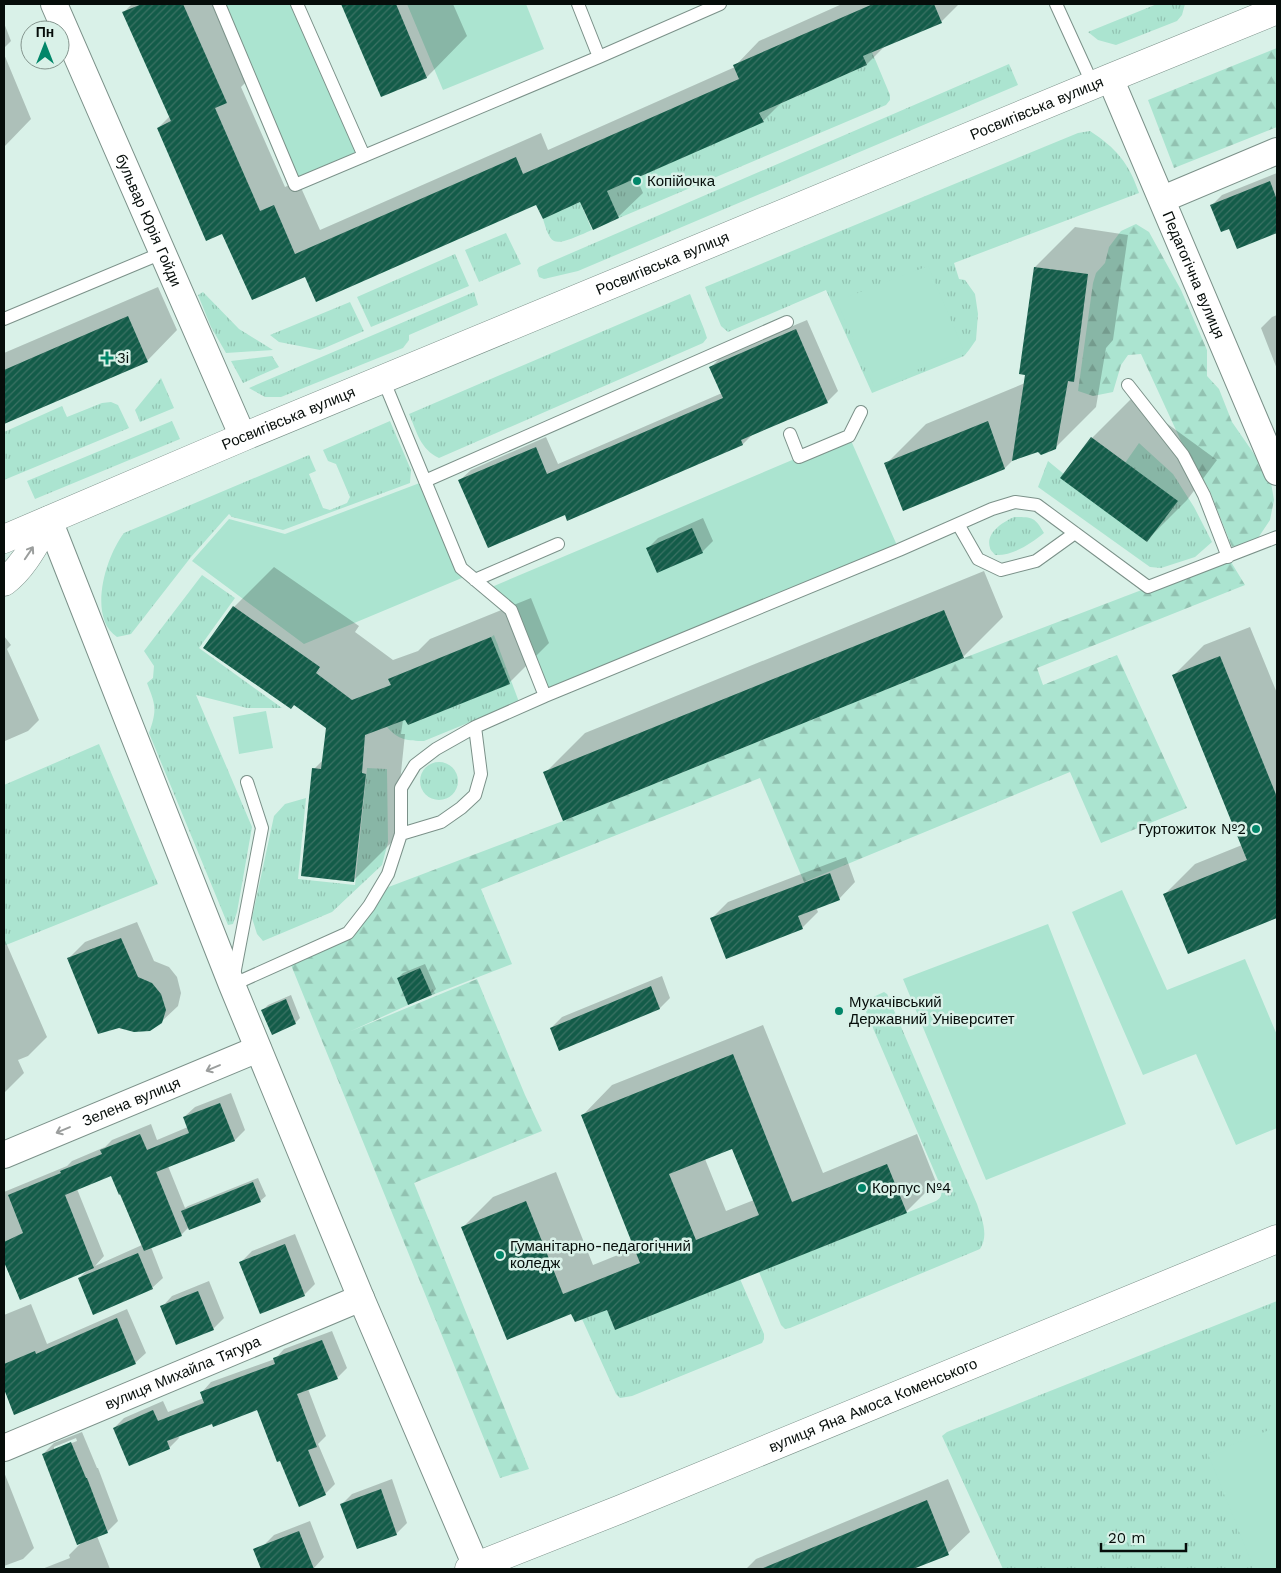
<svg xmlns="http://www.w3.org/2000/svg" width="1281" height="1573" font-family="'Work Sans',sans-serif">
<style>
.grass{fill:url(#grass-tufts)}
.forest{fill:url(#forest-firs)}
.park{fill:#abe4d0}
.shadow{fill:#0003;fill-rule:evenodd}
.building{fill:url(#building-hatch);fill-rule:evenodd}
.lines{fill:none;stroke-linecap:round;stroke-linejoin:round}
.service-casing{stroke:#7b9189;stroke-width:14}
.minor-casing{stroke:#7b9189;stroke-width:28}
.tertiary-casing{stroke:#7b9189;stroke-width:29}
.service{stroke:#fff;stroke-width:12}
.minor{stroke:#fff;stroke-width:26}
.tertiary{stroke:#fff;stroke-width:28}
.oneway{stroke:#9b9e9d}
.poi-dot{fill:#018669;stroke:#d9f1e8;stroke-width:2}
.labels{text-anchor:middle;dominant-baseline:central;stroke-width:5;stroke-linejoin:round;paint-order:stroke}
.street-label{font-size:15px;fill:#060d0a;stroke:#d9f1e8}
.poi-label{font-size:15px;fill:#060d0a;stroke:#d9f1e8;text-anchor:start}
</style>
<defs>
<pattern id="grass-tufts" width="24" height="20" patternUnits="userSpaceOnUse" patternTransform="scale(1.25)"><rect width="24" height="20" fill="#abe4d0"/><path d="M3 7l-1-3M5 7V3M7 7l1-3M15 17l-1-3M17 17v-4M19 17l1-3" fill="none" stroke="#92c2b1"/></pattern>
<pattern id="forest-firs" width="22" height="20" patternUnits="userSpaceOnUse" patternTransform="scale(1.25)"><rect width="22" height="20" fill="#abe4d0"/><path d="M5 1l3.5 6h-7zM16 11l3.5 6h-7z" fill="#92c2b1"/></pattern>
<pattern id="building-hatch" width="6" height="6" patternUnits="userSpaceOnUse" patternTransform="scale(1.25)"><rect width="6" height="6" fill="#135c49"/><path d="M-1 1l2-2M0 6l6-6M5 7l2-2" fill="none" stroke="#3b7264"/></pattern>
</defs>
<rect width="100%" height="100%" fill="#d9f1e8"/>
<path class="grass" d="M1157 4H1185L1182 15 1177 21 1116 45 1098 40 1088 32Z
M872 52 890 95V100L886 105 619 218 607 191 764 121 759 113 867 65 863 56Z
M1009 64 1018 85 578 271 544 279 539 277 537 270 539 267Z
M1090 131C1116 148 1129 163 1139 193L954 263 959 279 965 280 975 294 978 314 976 340 969 350 964 356 872 393 826 290 728 332 721 326 705 287 1078 133Z
M580 202 592 230C584 233 562 245 554 241 548 238 545 225 543 219Z
M506 233 521 264 479 282 465 250Z
M455 254 469 286 371 327 357 297Z
M203 292 239 329 273 350 226 353 211 327 198 295Z
M474 292 478 305 409 335V340L403 348 281 397H265L249 388Z
M690 294 704 329 707 338 703 343 439 458C420 449 417 432 409 414Z
M350 302 364 331 320 350 279 342 270 335Z
M272 356 279 367 243 383 231 361Z
M161 378 174 408 140 422 135 410Z
M111 402 118 405 129 428 4 480V432L62 406 67 417 102 403Z
M172 421 180 439 35 499 27 481Z
M390 421 411 470 410 483 283 530 232 517 229 514 191 557 131 634 117 637C87 617 106 556 124 533L309 455 316 471 309 474 323 508 330 510 347 503 350 497 336 464 328 461 323 450Z
M1139 443 1173 474 1194 507 1212 542 1195 557 1161 568 1150 567 1038 487 1048 461 1147 542 1177 501 1125 463Z
M1014 517C1032 517 1035 517 1044 533 1030 544 1013 556 995 555 993 552 990 550 990 548 985 533 1003 522 1014 517Z
M202 575 235 598 199 648 282 708H247L196 695 252 827 237 912 233 924 228 925 149 733C157 710 156 706 147 683L153 678 154 666 144 651Z
M494 635 519 702 424 741C408 741 398 740 387 727L405 720 408 725 509 684 491 637Z
M99 744 158 884 6 945 4 944V785Z
M420 781a19 19 0 1 1 38 0a19 19 0 1 1-38 0Z
M367 768 387 769 388 842 382 865 332 912 263 941 257 934 252 918 274 816 285 804 306 798 298 879 355 885Z
M884 992 887 994 977 1204C982 1219 989 1235 980 1249L790 1328 785 1329 781 1325 759 1272 936 1201C942 1197 942 1194 941 1187L864 1007 865 1002 869 999Z
M740 1279 764 1334V1339L762 1343 632 1396 620 1398 616 1394 582 1319 607 1310 615 1330Z
M1277 1301V1569H1003L942 1436 947 1432Z"/>
<path class="forest" d="M1277 48V127L1174 168 1148 100Z
M1136 224 1149 232 1181 290 1207 350V376L1219 389 1232 422 1270 477 1274 500 1270 520 1258 538 1246 544 1232 547 1209 489 1181 441 1141 354 1128 355 1121 365 1113 392 1093 396 1078 391 1093 283 1096 273 1105 263 1109 247 1121 231Z
M1228 557 1245 585 1037 668 1043 685 1117 655 1187 808 1101 843 1070 772 804 882 760 778 481 889 512 964 432 995 420 968 397 978 408 1005 351 1031 477 979 525 1095 542 1131 414 1183 529 1469 500 1478 289 960 348 933 378 891 563 821 964 658Z"/>
<path class="park" d="M219 4H297L364 156 295 185Z
M407 4H526L544 49 443 90Z
M928 266 964 351 874 387 837 301Z
M849 436 899 550 545 696 511 610 487 589Z
M425 481 469 575 304 644 192 561 229 519 285 534Z
M266 711 273 748 239 754 233 717Z
M1122 890 1167 990 1245 959 1277 1035V1128L1236 1145 1196 1054 1143 1075 1072 912Z
M1048 924 1126 1124 986 1180 903 979Z
M1277 1427V1569H1254L1208 1454Z"/>
<path class="shadow" d="M132 4H218L251 77 241 87 285 187 298 181 320 230 541 133 548 150 735 67V66L759 41 842 4H959L941 22 885 46 867 64 783 101 763 121 636 177 643 193 618 217 581 200 537 204 306 276 223 232 158 128 170 116 124 12Z
M343 4H453L467 36 427 77 382 95Z
M4 23 11 41 4 48Z
M4 54 31 119 4 147Z
M1277 173V232L1238 247 1230 227 1211 206 1222 195Z
M1075 227 1128 235 1113 340 1106 348 1096 407 1055 448 1038 451 1013 460 1005 468 886 464 926 424 1025 383 1035 267Z
M158 287 177 330 147 361 4 422V353Z
M1277 315V369L1261 328 1272 317Z
M807 320 838 391 827 402 753 434 743 444 565 513 460 480 471 470 546 437 558 464 722 393 711 367 722 356Z
M1132 398 1217 460 1187 500 1147 540 1092 438Z
M703 518 713 541 702 552 648 548 658 538Z
M274 567 359 626 355 632 393 660 418 651 430 639 531 598 549 643 509 683 403 720 401 734H405L394 840 354 880 314 769 324 759 328 728 234 607Z
M984 571 1003 617 963 657 545 773 585 733Z
M1250 627 1277 693V916L1188 952 1165 894 1195 864 1242 845 1174 675 1204 645Z
M4 636 11 645 7 649 39 720 28 731 5 741Z
M846 857 855 882 839 899 816 907 818 912 802 928 712 918 728 902Z
M137 922 154 961 169 967 177 977 181 993 178 1006 161 1022 69 958 85 942Z
M4 938 47 1037 28 1056 18 1060 24 1073 4 1093Z
M425 964 436 989 431 994 398 978 403 973Z
M662 976 670 998 660 1008 551 1028 562 1017Z
M291 995 300 1018 295 1023 263 1010 268 1005Z
M763 1025 823 1173 917 1134 936 1182 906 1212 607 1308 572 1312 463 1227 493 1197 556 1172 593 1265 635 1248 582 1116 612 1085ZM733 1148 754 1200 726 1211 705 1159Z
M231 1093 245 1130 235 1140 168 1166 185 1208 188 1206 258 1178 266 1196 260 1201 189 1227 181 1235 151 1247 163 1278 152 1288 79 1278 89 1269 21 1298 4 1259V1192L67 1166 72 1161 105 1147 112 1140 151 1124 157 1140 188 1127 184 1117 195 1107ZM111 1174 142 1245 95 1266 104 1256 77 1189Z
M295 1234 315 1284 304 1295 241 1262 252 1251Z
M209 1281 224 1318 213 1329 162 1307 172 1296Z
M31 1304 47 1344 127 1309 146 1353 135 1363 15 1414 4 1386V1315Z
M332 1331 347 1368 337 1378 308 1389 326 1436 318 1444 335 1484 325 1494 258 1409 213 1422 178 1436 179 1438 169 1448 114 1428 124 1418 163 1401 168 1412 204 1398 202 1392 211 1382 275 1359 284 1349Z
M82 1432 97 1468H98L118 1521 107 1532 97 1536 110 1569H42L70 1558 69 1555 82 1542 43 1454 54 1443ZM76 1438 77 1441 54 1450V1447Z
M4 1472 34 1548 23 1559 4 1566Z
M392 1479 407 1523 396 1534 342 1504 352 1494Z
M948 1479 970 1532 948 1553 910 1569H746L756 1559Z
M310 1521 324 1557 314 1568 310 1569H273L263 1546 274 1535Z"/>
<path class="building" d="M142 4H183L227 103 215 108 260 211 274 205 295 254 516 157 523 174 739 79 733 65 873 4H934L942 23 863 56 867 65 759 113 764 122 607 191 619 218 593 230 580 202 543 219 536 205 316 302 305 277 252 300 222 234 206 241 157 128 171 121 122 12Z
M341 4H396L427 78 381 97Z
M1270 181 1277 200V233L1237 249 1229 229 1221 232 1210 205Z
M1034 267 1088 274 1074 382 1068 381 1056 449 1041 455 1038 452 1012 461 1025 375 1019 374Z
M128 316 148 362 4 424V370Z
M796 329 828 403 741 440 743 445 567 521 565 515 488 548 458 480 536 447 547 474 723 398 709 367Z
M988 421 1005 469 903 511 884 463Z
M1091 437 1178 501 1147 542 1060 478Z
M692 528 703 553 657 573 646 548Z
M233 606 320 667 316 673 352 700 391 685 388 679 491 637 510 684 408 725 405 720 365 735 362 773 366 774 354 882 301 876 312 768 321 769 326 728 294 705 291 709 203 648Z
M944 610 964 658 563 821 543 772Z
M1220 656 1277 797V918L1188 954 1163 894 1247 860 1172 675Z
M830 873 840 900 798 916 803 929 726 959 710 918Z
M121 938 138 977 152 983 161 994 166 1010 162 1023 150 1031 134 1032 119 1028 98 1034 67 958Z
M420 968 432 995 408 1005 397 978Z
M651 986 660 1009 559 1051 550 1028Z
M286 999 296 1024 272 1035 261 1010Z
M733 1054 792 1202 887 1164 907 1213 615 1330 607 1310 575 1322 571 1314 507 1340 461 1227 526 1201 563 1294 640 1263 581 1115ZM732 1149 759 1215 696 1240 669 1174Z
M220 1103 235 1141 156 1172 182 1236 144 1251 120 1194 119 1195 111 1176 65 1195 94 1268 20 1300 4 1262V1242L23 1233 8 1195 61 1173 60 1171 102 1154 100 1150 140 1134 147 1150 189 1133 183 1117Z
M253 1182 261 1202 189 1230 181 1211Z
M285 1244 305 1296 260 1314 239 1262Z
M138 1253 153 1289 93 1315 78 1278Z
M198 1291 214 1330 176 1345 160 1306Z
M117 1318 136 1364 14 1415 4 1389V1364L35 1351 36 1354Z
M322 1340 338 1379 297 1394 317 1447 308 1450 326 1495 299 1507 280 1461 277 1462 257 1410 213 1427 212 1424 167 1441 170 1449 129 1466 113 1428 153 1410 158 1421 204 1403 200 1392 275 1364 273 1358Z
M71 1442 86 1478H87L108 1533 77 1545 42 1454Z
M381 1489 397 1535 357 1549 340 1504Z
M927 1500 949 1555 913 1569H761Z
M299 1531 314 1569H261L253 1549Z"/>
<g class="lines">
<defs>
<path id="service" d="M219 4 295 185 599 57 720 4
M297 4 364 156
M578 4 599 57
M1056 4 1093 85
M4 319 162 253
M1128 385 1183 455 1204 495 1228 557
M790 434 799 457 849 436 861 412
M425 481 787 322
M958 524 978 559 1001 570 1036 561 1075 533
M475 580 558 544
M545 696 899 550 992 509 1015 502 1037 505 1148 587 1277 537
M401 834V788L415 765 436 749 475 727
M234 975 262 828 247 782
M232 985 348 933 369 906 388 874 401 834 441 822 461 808 475 795 481 774 475 727 545 696 511 610 461 568 383 379"/>
<g id="minor">
<path id="s1" d="M54 4 243 437"/>
<path id="s2" d="M1110 78 1277 472"/>
<path d="M1163 199 1277 151"/>
<path d="M49 520 232 985 361 1298 476 1566"/>
<path id="s3" d="M4 1155 258 1049"/>
<path id="s4" d="M4 1448 361 1298"/>
</g>
<g id="tertiary">
<path id="s5" d="M4 539 243 437 1110 78 1277 10"/>
<path d="M4 582C24 567 36 542 49 520"/>
<path id="s6" d="M469 1569 621 1509 1277 1239"/>
</g>
</defs>
<use href="#service" class="service-casing"/>
<use href="#minor" class="minor-casing"/>
<use href="#tertiary" class="tertiary-casing"/>
<use href="#service" class="service"/>
<use href="#minor" class="minor"/>
<use href="#tertiary" class="tertiary"/>
</g>
<defs><path id="oneway-shaft" d="M-6 0H5M1.5-3L5.5 0L1.5 3" fill="none" stroke-width="1.6" stroke-linecap="round" stroke-linejoin="round" transform="scale(1.25)"/></defs>
<g class="oneway">
<use href="#oneway-shaft" transform="translate(29 553) rotate(-56)"/>
<use href="#oneway-shaft" transform="translate(213 1068) rotate(157)"/>
<use href="#oneway-shaft" transform="translate(63 1130) rotate(157)"/>
</g>
<g class="poi-dot">
<circle cx="637" cy="181" r="5"/>
<path d="M104.5 350.5h5v5h5v5h-5v5h-5v-5h-5v-5h5z"/>
<circle cx="1256" cy="829" r="5"/>
<circle cx="839" cy="1011" r="5"/>
<circle cx="862" cy="1188" r="5"/>
<circle cx="500" cy="1255" r="5"/>
</g>
<g class="labels">
<g class="street-label">
<text stroke="none"><textPath href="#s5" startOffset="1119">Росвигівська вулиця</textPath></text>
<text stroke="none"><textPath href="#s1" startOffset="236">бульвар Юрія Гойди</textPath></text>
<text stroke="none"><textPath href="#s5" startOffset="714">Росвигівська вулиця</textPath></text>
<text stroke="none"><textPath href="#s2" startOffset="214">Педагогічна вулиця</textPath></text>
<text stroke="none"><textPath href="#s5" startOffset="309">Росвигівська вулиця</textPath></text>
<text stroke="none"><textPath href="#s3" startOffset="138">Зелена вулиця</textPath></text>
<text stroke="none"><textPath href="#s4" startOffset="194">вулиця Михайла Тягура</textPath></text>
<text stroke="none"><textPath href="#s6" startOffset="436">вулиця Яна Амоса Коменського</textPath></text>
</g>
<g class="poi-label">
<text x="647" y="181">Копійочка</text>
<text x="117" y="358">3і</text>
<text x="1246" y="829" text-anchor="end">Гуртожиток №2</text>
<text x="849" y="1002">Мукачівський<tspan x="849" dy="17">Державний Університет</tspan></text>
<text x="872" y="1188">Корпус №4</text>
<text x="510" y="1246">Гуманітарно-педагогічний<tspan x="510" dy="17">коледж</tspan></text>
</g>
</g>
<rect width="1281" height="1573" fill="none" stroke="#060d0a" stroke-width="10"/>
<g transform="translate(45 45)"><circle r="24" fill="#d9f1e8" stroke="#85968f"/>
<path d="M0-4L9 19L0 12L-9 19Z" fill="#018669"/>
<text y="-8" font-size="14" font-weight="bold" text-anchor="middle" fill="#060d0a">Пн</text>
</g>
<path d="M1101 1543v8h85v-8" fill="none" stroke="#060d0a" stroke-width="2.5"/>
<text x="1108" y="1543" font-size="15" fill="#060d0a" stroke="#d9f1e8" stroke-width="4" paint-order="stroke">20 m</text>
</svg>
